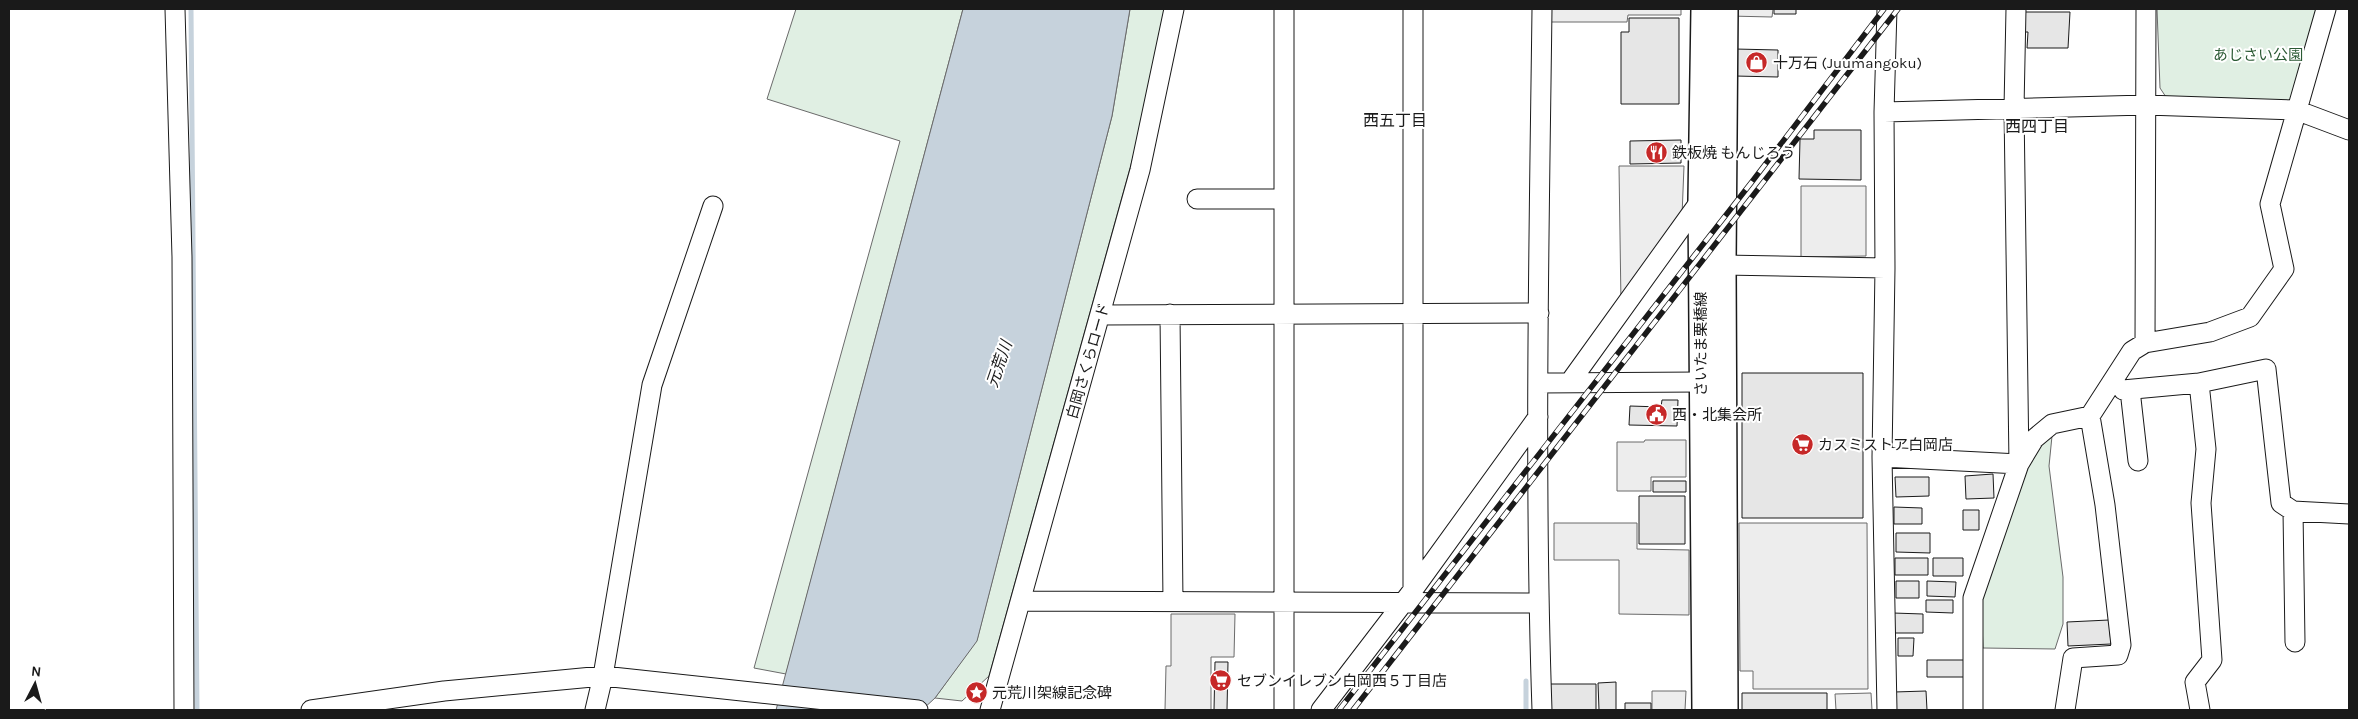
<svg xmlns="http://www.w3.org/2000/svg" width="2358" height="719" font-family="Karla,'Noto Sans JP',sans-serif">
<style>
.green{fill:#e0efe3;stroke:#6a6a6a}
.parking{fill:#ededed;stroke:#6a6a6a}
.water{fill:#c6d2dc;stroke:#6a6a6a}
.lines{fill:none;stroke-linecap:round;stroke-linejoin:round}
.stream{stroke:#c6d2dc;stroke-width:5}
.building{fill:#e6e6e6;stroke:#1a1a1a}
.minor-casing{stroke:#1a1a1a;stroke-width:21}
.major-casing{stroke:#1a1a1a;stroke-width:28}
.minor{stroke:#fff;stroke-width:19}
.major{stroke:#fff;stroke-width:25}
.rail-casing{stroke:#1a1a1a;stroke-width:5.5}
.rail{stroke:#fff;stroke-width:4;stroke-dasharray:11;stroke-linecap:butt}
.labels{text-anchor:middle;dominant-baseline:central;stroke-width:4;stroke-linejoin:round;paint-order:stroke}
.park-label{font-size:15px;fill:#2b5a34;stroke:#fff}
.poi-label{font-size:15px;fill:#1a1a1a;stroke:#fff;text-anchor:start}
.street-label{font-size:15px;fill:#1a1a1a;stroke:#fff}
.neighbourhood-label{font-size:16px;fill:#1a1a1a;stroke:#fff}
.water-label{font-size:16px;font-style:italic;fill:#1a1a1a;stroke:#fff}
</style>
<rect width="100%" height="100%" fill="#fff"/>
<path class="green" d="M796 9H963L786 674 754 668 900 141 767 99Z
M1130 9H1165L1140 132 989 676 962 701 935 698 977 640 1112 116Z
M2157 9H2320L2293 102 2168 100 2160 88Z
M2052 436 2049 466 2063 577V624L2055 649 1983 648 1981 599 2035 443Z"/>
<path class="parking" d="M1550 9H1681V15H1628L1627 22H1550Z
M1729 9H1773L1772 17 1729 16Z
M1619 166H1684L1682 216 1621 304Z
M1801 186H1866V256L1801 257Z
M1645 440H1686V477H1651V491H1617V442H1644Z
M1554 523H1637V549L1689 550V615L1619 614V560H1554Z
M1739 523H1867L1868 689H1753V671H1740Z
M1171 614H1235L1234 657H1211V710H1165L1166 666H1171Z
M1652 691H1686L1685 710H1652Z
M1871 693 1872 710H1836L1835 694Z"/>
<path class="water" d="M963 9H1130L1112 116 977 641 935 698 922 710H776Z"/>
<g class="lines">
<path class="stream" d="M191 9 197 710
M1526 681V710"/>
</g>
<path class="building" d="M1774 9H1796V14H1774Z
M2019 12H2070L2068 48H2027L2028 32H2019Z
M1629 18H1679V104H1621V32H1629Z
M1735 49 1778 50V77L1735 76Z
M1814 130H1861V180L1799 179 1800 139H1814Z
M1681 140V163L1630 164V141Z
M1742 373H1863V518H1742Z
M1662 400H1678L1677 426 1629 425 1630 406 1661 407Z
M1993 474 1994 498 1966 499 1965 476Z
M1895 477H1929V496L1896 497Z
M1653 481H1686V492H1653Z
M1639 496H1685V544H1639Z
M1894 507 1922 508V524H1894Z
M1963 510H1979V530H1963Z
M1896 533H1930V553L1896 552Z
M1895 558H1928V575H1895Z
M1933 558H1963V576H1933Z
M1896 581H1919V598H1896Z
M1927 581 1956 582 1955 597 1927 596Z
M1926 600H1953V613L1926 612Z
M1893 613 1923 614V633H1893Z
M2109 620 2111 644 2068 646 2067 622Z
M1898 638H1914L1913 656H1898Z
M1927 660H1964V677H1927Z
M1215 662H1228L1227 710H1214Z
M1616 682V710H1599L1598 683Z
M1549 684H1596V710H1549Z
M1926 691 1927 710H1895L1894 692Z
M1742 693H1827V710H1742Z
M1625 703H1651V710H1625Z"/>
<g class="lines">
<defs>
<path id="minor" d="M175 9 182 257 184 710
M1284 9V710
M1542 9C1539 243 1534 477 1542 710
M1887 9 1884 112 1885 268 1882 457 1887 710
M2016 9 2014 108 2019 464
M1884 112 2146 105 2296 110 2349 130
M1197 199H1284
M1723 265 1885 268
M1170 314 1173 602
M1101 315 1539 313
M2145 343 2146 9
M1570 382 1701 200
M1538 383 1701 382
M2199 383 2206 449 2201 503 2212 660 2195 682 2200 710
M2123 390 2199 383 2266 369 2281 503 2293 511 2349 514
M2130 390 2138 461
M1882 457 2019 464
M2293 511 2295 642
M1413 590V9
M1021 601 1539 603
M311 710 444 691 603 676 918 710
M595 710 603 676 652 385 713 206
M990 710 1140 170 1174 9
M1321 710 1413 590 1538 417
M1973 710V598L2019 464 2034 439 2052 424 2090 416
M2065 710 2073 658 2118 655 2121 645 2105 505 2090 416 2132 351 2145 343 2210 332 2250 317 2284 269 2270 204 2326 9"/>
<path id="major" d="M1704 9 1701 200 1705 710
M1725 9 1723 265 1725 710"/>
</defs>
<use href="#minor" class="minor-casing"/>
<use href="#major" class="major-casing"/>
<use href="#minor" class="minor"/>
<use href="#major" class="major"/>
<defs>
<path id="rail" d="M1339 710 1751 183 1884 9
M1353 710 1898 9"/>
</defs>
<use href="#rail" class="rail-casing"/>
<use href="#rail" class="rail"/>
</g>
<defs>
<symbol id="shop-disc" viewBox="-11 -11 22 22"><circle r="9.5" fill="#c62828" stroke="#fff"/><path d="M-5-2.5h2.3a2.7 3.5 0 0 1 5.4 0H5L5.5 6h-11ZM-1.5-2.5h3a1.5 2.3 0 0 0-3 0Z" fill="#fff"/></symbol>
<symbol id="restaurant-disc" viewBox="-11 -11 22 22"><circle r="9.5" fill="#c62828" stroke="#fff"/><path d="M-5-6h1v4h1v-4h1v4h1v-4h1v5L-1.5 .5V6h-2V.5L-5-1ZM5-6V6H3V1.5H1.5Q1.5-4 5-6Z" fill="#fff"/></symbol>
<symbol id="civic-disc" viewBox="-11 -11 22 22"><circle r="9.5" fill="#c62828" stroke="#fff"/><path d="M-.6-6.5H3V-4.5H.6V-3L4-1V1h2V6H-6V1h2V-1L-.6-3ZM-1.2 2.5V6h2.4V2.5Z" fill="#fff"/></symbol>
<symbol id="supermarket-disc" viewBox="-11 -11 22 22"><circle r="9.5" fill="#c62828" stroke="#fff"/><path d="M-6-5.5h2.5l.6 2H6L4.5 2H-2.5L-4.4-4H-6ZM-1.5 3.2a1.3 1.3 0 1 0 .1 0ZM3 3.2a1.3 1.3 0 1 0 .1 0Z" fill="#fff"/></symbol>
<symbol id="sight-disc" viewBox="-11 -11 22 22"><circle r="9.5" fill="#c62828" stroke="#fff"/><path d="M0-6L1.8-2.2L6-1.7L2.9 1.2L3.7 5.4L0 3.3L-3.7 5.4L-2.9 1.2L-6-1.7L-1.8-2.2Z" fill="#fff"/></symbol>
</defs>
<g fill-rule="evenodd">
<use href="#shop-disc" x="1744" y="50" width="25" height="25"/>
<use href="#restaurant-disc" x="1644" y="140" width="25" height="25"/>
<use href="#civic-disc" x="1644" y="402" width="25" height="25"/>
<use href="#supermarket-disc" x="1790" y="432" width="25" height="25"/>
<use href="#supermarket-disc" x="1208" y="668" width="25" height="25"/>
<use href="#sight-disc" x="964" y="680" width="25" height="25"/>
</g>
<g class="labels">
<g class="park-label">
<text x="2258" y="55">あじさい公園</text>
</g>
<g class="poi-label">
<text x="1773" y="63">十万石 (Juumangoku)</text>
<text x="1672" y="153">鉄板焼 もんじろう</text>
<text x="1672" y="415">西・北集会所</text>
<text x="1818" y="445">カスミストア白岡店</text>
<text x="1237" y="681">セブンイレブン白岡西５丁目店</text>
<text x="992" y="693">元荒川架線記念碑</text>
</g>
<g class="street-label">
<text transform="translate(1701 344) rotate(-90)">さいたま栗橋線</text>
<text transform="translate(1088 361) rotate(-74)">白岡さくらロード</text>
</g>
<g class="neighbourhood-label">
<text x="1395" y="120">西五丁目</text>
<text x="2037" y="126">西四丁目</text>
</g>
<g class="water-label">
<text transform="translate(999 364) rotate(-71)">元荒川</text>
</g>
</g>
<rect width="2358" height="719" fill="none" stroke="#1a1a1a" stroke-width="20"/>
<g transform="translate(35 684) rotate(6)" stroke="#ffffff" stroke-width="4" paint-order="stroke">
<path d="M0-4L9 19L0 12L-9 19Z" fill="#1a1a1a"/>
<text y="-8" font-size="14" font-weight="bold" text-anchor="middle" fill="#1a1a1a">N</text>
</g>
</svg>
